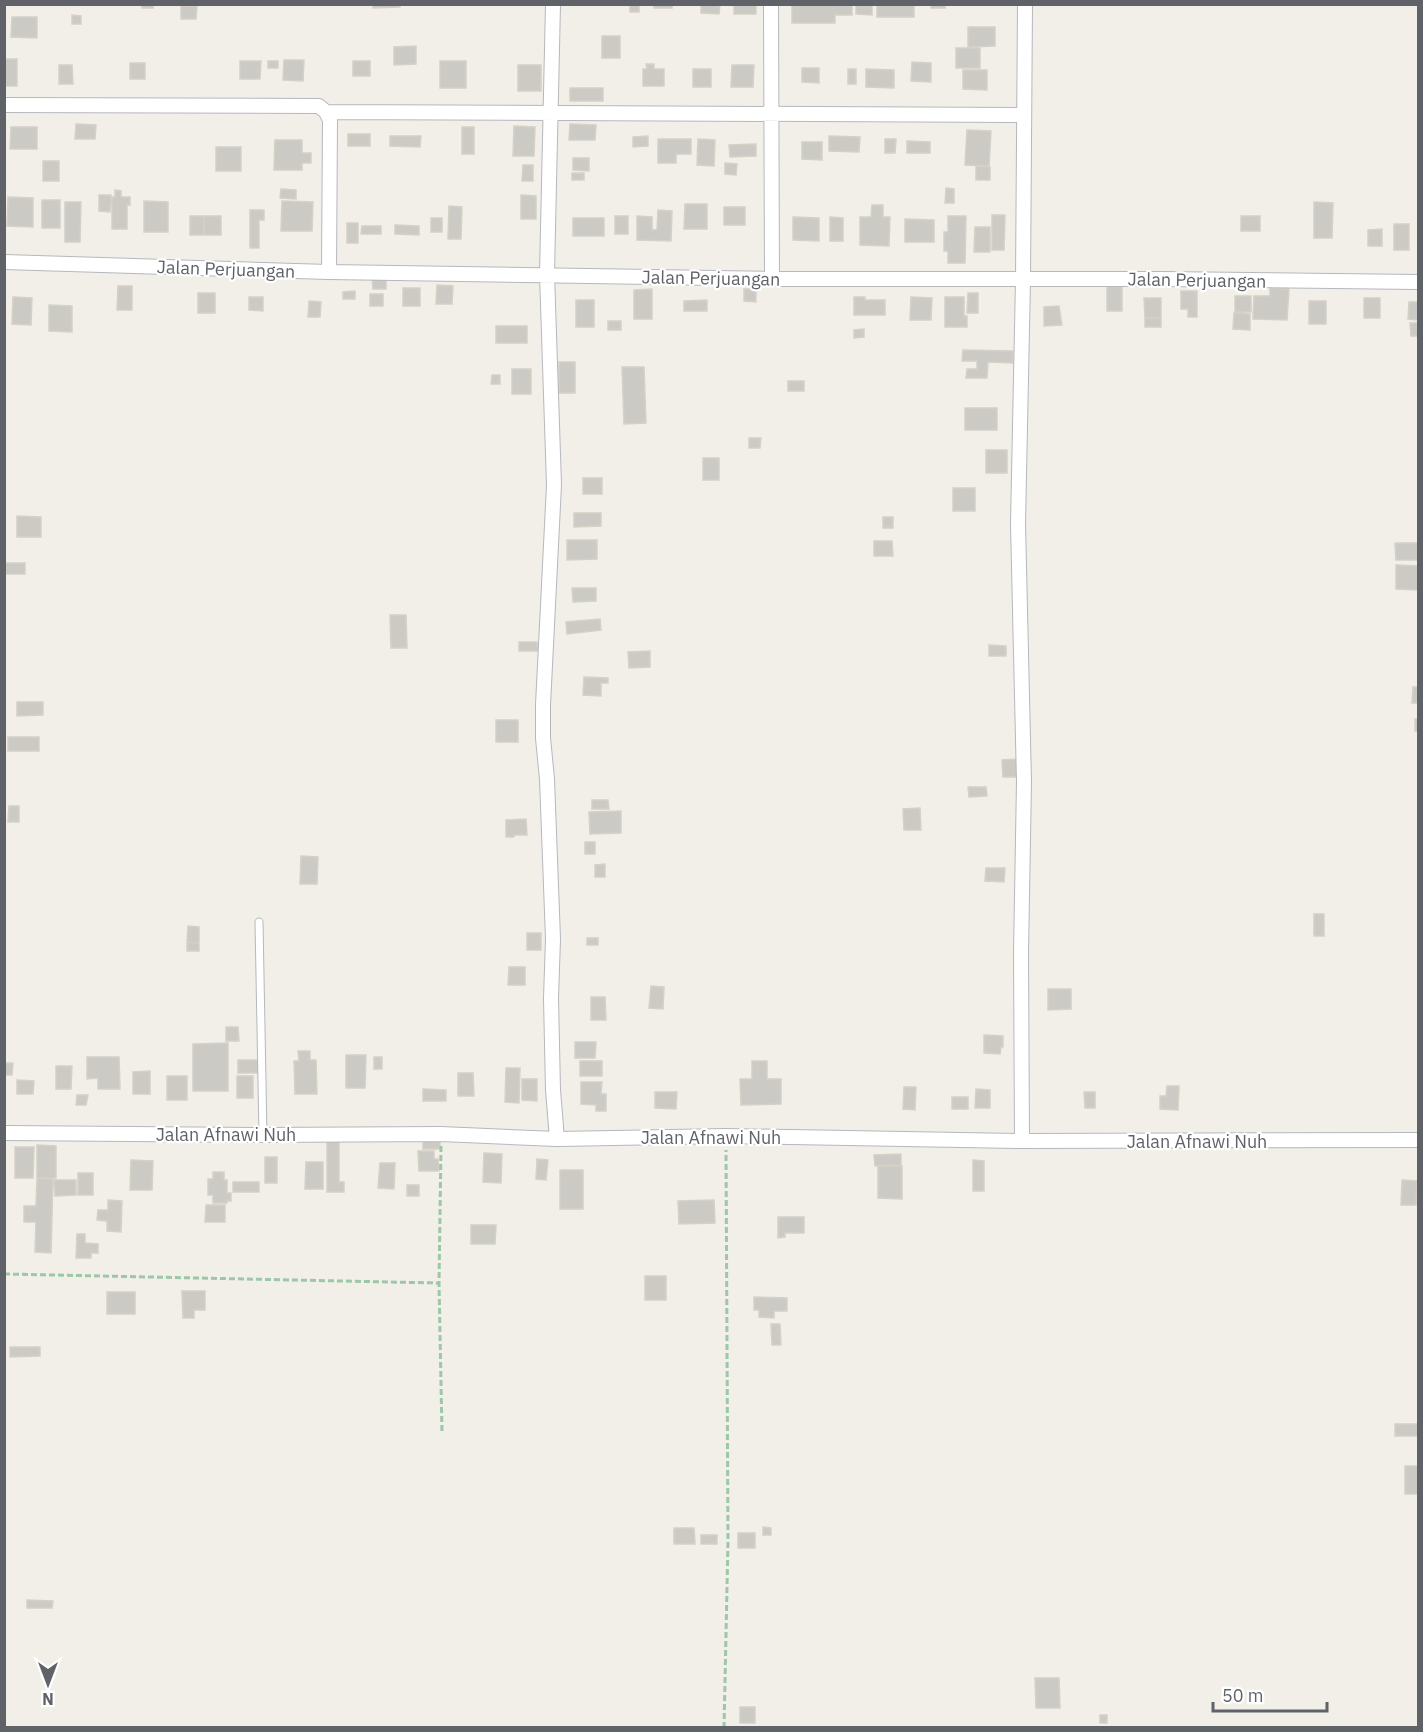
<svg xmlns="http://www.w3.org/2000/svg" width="1423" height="1732" font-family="'IBM Plex Sans',sans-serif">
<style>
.building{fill:#cccac5;stroke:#d6d1c6;stroke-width:1.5}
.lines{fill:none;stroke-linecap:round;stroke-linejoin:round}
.service-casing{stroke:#b5b8bc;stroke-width:9}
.minor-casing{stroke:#b5b8bc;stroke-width:16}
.path{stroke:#9cc7a9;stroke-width:3;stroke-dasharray:6 3;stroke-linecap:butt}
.service{stroke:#fff;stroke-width:7}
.minor{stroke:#fff;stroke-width:14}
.labels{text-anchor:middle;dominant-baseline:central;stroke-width:4.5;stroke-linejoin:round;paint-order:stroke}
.street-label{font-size:18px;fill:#5f6368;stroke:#fff}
</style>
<rect width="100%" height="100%" fill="#f1efe8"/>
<path class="building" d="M142 4H153V8H142Z
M373 4H400V7L373 8Z
M630 4H639V12H630Z
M654 4H672V8H654Z
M701 4H720L719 14 701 13Z
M734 4H756V14H734Z
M792 4H852V15H835V23H792Z
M856 4H872V15L856 14Z
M877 4 914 5V17H877Z
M931 4H945V8H931Z
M181 6H197L196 19H181Z
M72 15 81 16V24H72Z
M12 17H37V38L11 37Z
M968 27H995V46L968 47Z
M602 36H620V58H602Z
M416 46V64L394 65V47Z
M956 48H980V68H956Z
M4 59H17V86H4Z
M284 60H304L303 81 283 80Z
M240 61H261L260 79H240Z
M268 61H278V68H268Z
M353 61H370V76H353Z
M440 61H466V88H440Z
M912 62 931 63V82L911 81Z
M130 63H145V79H130Z
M646 64H654V69H664V86H643V69H647Z
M59 65H72L73 84H59Z
M518 65H541V91H518Z
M732 65H754L753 87H731Z
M802 68H819V83L802 82Z
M693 69H711V87H693Z
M848 69H856V84H848Z
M866 69 894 70V88L866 87Z
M963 70H987V90L963 89Z
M570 88H603V101H570Z
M76 124 96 125 95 139H75Z
M570 124 596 125 595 140H569Z
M514 126 535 127 534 156H513Z
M11 127H37V149H10Z
M462 127H474V154H462Z
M967 130 991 131 989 166 965 165Z
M348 134H370V146H348Z
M390 136H421L420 147 390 146Z
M648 136V146L633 147V137Z
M829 136 860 137 859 152 829 151Z
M658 139H691V154H676V163H658Z
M698 139 715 140 714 166 697 165Z
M885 139H896L895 153H885Z
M275 140H302V153H311V163H302V170H274Z
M907 141 930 142V153H907Z
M802 142H822V160L802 159Z
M756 144V156L730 157 729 145Z
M216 147H241V171H216Z
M573 158H589V171L573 170Z
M43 161H59V181H43Z
M725 163 737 164 736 175 725 174Z
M523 165H533V181H522Z
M976 166 990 167V180H976Z
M572 173H584V180H572Z
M946 188 954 189V203H945Z
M281 189 296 190V199L280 198Z
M115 190 121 191V197H130V205H127V229H112V197H115Z
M99 195H111L110 212 99 211Z
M521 195 536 196V219H521Z
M8 197 33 198V227L7 226Z
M42 200H60V228H42Z
M144 201 168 202V232H144Z
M282 201 313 202 312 231H281Z
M65 202H81L80 242H65Z
M1314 202 1333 203 1332 238H1314Z
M685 204H707V229H684Z
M872 205H883V217H890L889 246 860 245V217H871Z
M449 206 462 207 461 239H448Z
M724 207H745V225H724Z
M250 210H264V220H259V248H250Z
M658 210 672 211 671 241 637 240V216L652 217V230H657Z
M992 215H1005L1004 250H992Z
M190 216H204V235H190Z
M204 216H221V235H204Z
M615 216H628V234H615Z
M948 216H966L965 263H948V251H944V232H948Z
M1241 216H1260V231H1241Z
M793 217 819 218V241L793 240Z
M830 217 843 218V241H830Z
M431 218H442V232H431Z
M573 218H604V236H573Z
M905 219 934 220V242H905Z
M347 223H358V243H347Z
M1394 224H1409V250H1394Z
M395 225 419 226V235L395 234Z
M362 226H381V234H361Z
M975 227H990V252H974Z
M1382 229V246H1368V230Z
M372 277H386V289H373Z
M1122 284V311H1107V285Z
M437 285 453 286 452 304H436Z
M118 286H132V310H117Z
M403 288H420V306H403Z
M1270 288 1289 289 1287 320 1253 319 1254 296H1270Z
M652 289V319H634V290Z
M744 289H756V302L744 301Z
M355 291V299H343V292Z
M1181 291H1197V317H1188V309H1181Z
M198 293H215V313H198Z
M968 293H978V313H967Z
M370 294H383V306H370Z
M1235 296H1251V312H1235Z
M13 297 32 298 31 325 12 324Z
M249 297H263V311L249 310Z
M854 297H865V300H885V315H854Z
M911 297 932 298 931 320H910Z
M945 297H964V316H967V327H945Z
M1144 298H1161V318H1145Z
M1364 298H1380V318H1364Z
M576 300H594V327H576Z
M707 300V311H684V301Z
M309 301 321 302 320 317H308Z
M1309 301H1326V324H1309Z
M1409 302H1418V320L1408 319Z
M49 305 72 306V332L49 331Z
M1059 306 1062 325 1044 326V307Z
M1234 313 1250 314V330L1233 329Z
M1145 318H1161V327H1145Z
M608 321H621V330H608Z
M1410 323H1418V336H1411Z
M496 326H527V343H496Z
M864 329V337L854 338V330Z
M963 350 1013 351V363L988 362 987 378H966L967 369H977V361H962Z
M559 362H575V393H559Z
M622 367H644L646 423 624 424Z
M512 369H531V394H512Z
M492 375H500V384H491Z
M788 381H804V391H788Z
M965 408H997V430H965Z
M749 438H761L760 448H749Z
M986 450H1007V473H986Z
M703 458H719V480H703Z
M583 478H602V494H583Z
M953 488H975V511H953Z
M574 513H601V526L574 527Z
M17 516 41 517V537H17Z
M883 517H893V528H883Z
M567 540H597V559L567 560Z
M874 541H892L893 556H874Z
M1395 543H1418V560H1396Z
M4 563H25V574H4Z
M1396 565 1418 566V590L1396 589Z
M572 588H596V601L573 602Z
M390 615H406L407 648H391Z
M600 619 601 630 567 634 566 622Z
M519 642H537L538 651H519Z
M989 645 1006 646V656H989Z
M650 651V667L629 668 628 652Z
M584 677 608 678V683H601V696L583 695Z
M1413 687H1418V703H1412Z
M17 702H43V715L17 716Z
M1415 719H1418V731H1415Z
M496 720H518V742H496Z
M8 737H39V751H8Z
M1019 759 1020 777H1003L1002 760Z
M968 787H986L987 796 969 797Z
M592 800H608L609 809H592Z
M9 806H19V822H8Z
M920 808 921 830H904L903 809Z
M621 811V833L590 834 589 812Z
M526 819 527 835H514V837H506V820Z
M585 842H595V854H585Z
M301 856 318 857 317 884H300Z
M605 864V877H595V865Z
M986 868H1005L1004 882 985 881Z
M1314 914H1324V936H1314Z
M188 926 199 927V943L187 942Z
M527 933H541V950H527Z
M587 938H598V945H587Z
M187 942 199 943V951H187Z
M509 967H525V985H508Z
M651 986 664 987 663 1009 649 1008Z
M1048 989H1071V1009L1048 1010Z
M591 997H605L606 1020H591Z
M226 1027H238L239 1041H226Z
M984 1035 1003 1036V1047H1001L1000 1054 984 1053Z
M575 1042H596L595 1058H575Z
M228 1043V1091H193V1044Z
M298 1051H310V1060H316L317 1094H295L294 1061H299Z
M346 1055H366L365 1088H346Z
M87 1057H119L120 1089H98V1078L87 1079Z
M374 1057H382V1069H374Z
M238 1060H259L258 1073H238Z
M580 1061H602V1076H580Z
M752 1061H767V1079H781V1104L741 1105 740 1079H752Z
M4 1063H13L12 1075H5L4 1081Z
M56 1066H72L71 1089H56Z
M506 1068H520L519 1103 505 1102Z
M150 1071V1094H133V1072Z
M458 1073H473L474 1096H458Z
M167 1076H187V1100H167Z
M237 1076H253V1098H237Z
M522 1079H537V1101L522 1100Z
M17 1080 34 1081 33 1094H17Z
M581 1082H602L601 1094H606V1111H596V1105L581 1104Z
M1167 1086H1179L1178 1110 1160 1109V1096H1166Z
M904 1087H916L915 1110 903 1109Z
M423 1089 446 1090V1101H423Z
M976 1089 990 1090V1108H975Z
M655 1092H677L676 1109 655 1108Z
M1084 1092H1095V1108H1085Z
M77 1095H88L86 1105H76Z
M952 1097H968V1109H952Z
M327 1139H339V1182H344V1192H327Z
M423 1140H440V1149H423Z
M37 1145 56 1146V1178H37Z
M15 1147H34L33 1178H15Z
M418 1151H434V1159H438L439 1171H419Z
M484 1153 502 1154 501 1183 483 1182Z
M901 1154V1165L875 1166 874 1155Z
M265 1157H277V1183H265Z
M537 1159 548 1160 546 1180 536 1179Z
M131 1160 153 1161 152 1190H130Z
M973 1160 984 1161V1191H973Z
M306 1162H323V1189H305Z
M380 1163H395L394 1189 378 1188Z
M878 1166H902V1199L878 1198Z
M560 1170H583V1209H560Z
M213 1172H224V1180H227V1193H231V1201H227V1203H213V1195H208V1179H213Z
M78 1173H93V1195H78Z
M37 1178 53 1179 51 1253 35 1252 36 1222H24V1206H36Z
M54 1180H76V1195L55 1196Z
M1402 1180 1417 1181 1416 1205H1401Z
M233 1182H259V1192H233Z
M407 1185H419V1196H407Z
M108 1200 122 1201 121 1232 107 1231V1221L97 1220 98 1210H108Z
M714 1200 715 1223 679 1224 678 1201Z
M206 1205H225V1222H205Z
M778 1217H804V1233H785V1237L778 1238Z
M471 1225H496L495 1244H471Z
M77 1234H85V1243L98 1244V1253H91V1258H76Z
M645 1276H666V1300H645Z
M182 1291H205V1310H194V1318H183Z
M107 1292H135V1314H107Z
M754 1297 787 1298V1311H774V1318L759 1317V1310H754Z
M771 1324H780L781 1345H772Z
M10 1347H40V1356L10 1357Z
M1395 1424H1418V1436H1395Z
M1405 1466H1418V1494H1405Z
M763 1527 771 1528V1535H763Z
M674 1528H694L695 1544H674Z
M738 1533H755V1548H738Z
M701 1535H717V1544H701Z
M27 1600 53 1601 52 1608H27Z
M1035 1678H1059L1060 1708H1036Z
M740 1707H755V1723H740Z
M1100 1715H1107V1723H1100Z"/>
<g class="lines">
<defs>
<path id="service" d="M259 922 263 1135"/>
<path id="minor" d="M553 4 547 274 554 485 543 705V738L547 779 553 939 551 998 553 1090 557 1139
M771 4 772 279
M4 105 319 106 326 112 330 120 329 272
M326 112 1024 115
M4 262 329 272 772 279H1161L1418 282
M4 1133 263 1135 441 1134 557 1139 726 1136 1022 1141 1418 1140
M1022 1141 1021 952 1024 782 1018 524 1023 280 1025 4"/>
</defs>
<use href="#service" class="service-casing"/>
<use href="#minor" class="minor-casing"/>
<path class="path" d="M441 1146 439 1283 442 1433
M4 1274 439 1283
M724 1728 728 1541 726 1150"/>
<use href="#service" class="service"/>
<use href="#minor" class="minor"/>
</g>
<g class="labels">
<g class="street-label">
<text transform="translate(226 269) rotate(2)">Jalan Perjuangan</text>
<text transform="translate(711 278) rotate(1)">Jalan Perjuangan</text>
<text transform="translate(1197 280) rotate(1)">Jalan Perjuangan</text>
<text x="226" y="1134">Jalan Afnawi Nuh</text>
<text x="711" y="1137">Jalan Afnawi Nuh</text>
<text x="1197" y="1141">Jalan Afnawi Nuh</text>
</g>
</g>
<rect width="1423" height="1732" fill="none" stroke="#5f6368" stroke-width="12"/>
<g transform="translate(48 1684) rotate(180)" stroke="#ffffff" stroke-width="4.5" paint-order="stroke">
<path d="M0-4.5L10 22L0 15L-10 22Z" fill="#5f6368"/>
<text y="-9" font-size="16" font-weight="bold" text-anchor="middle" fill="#5f6368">N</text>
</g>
<path d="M1213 1702v9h114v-9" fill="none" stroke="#5f6368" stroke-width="3"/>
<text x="1222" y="1702" font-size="18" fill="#5f6368" stroke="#ffffff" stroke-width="4.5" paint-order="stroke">50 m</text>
</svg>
